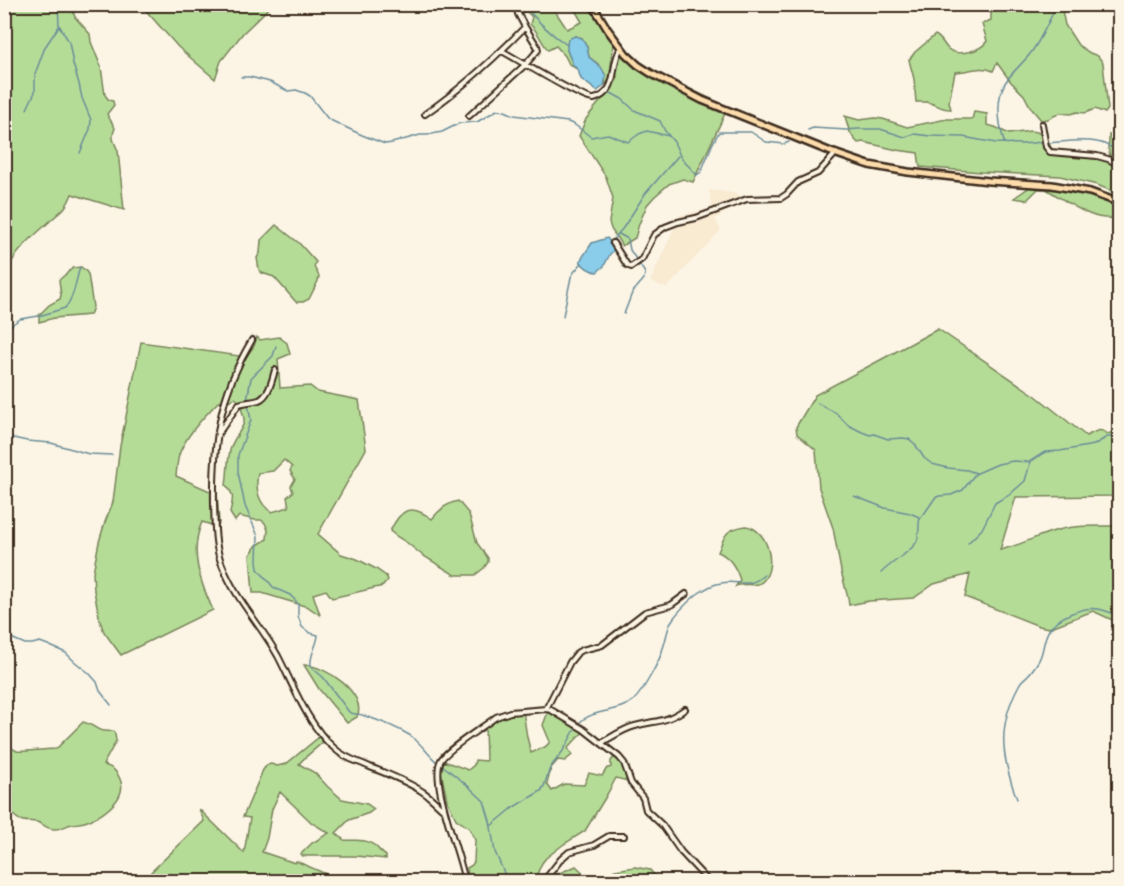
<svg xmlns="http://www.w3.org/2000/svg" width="1124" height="886" font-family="'Playpen Sans',sans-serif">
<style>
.built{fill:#f9ead2}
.green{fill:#b5dc97;stroke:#78835a;stroke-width:1.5;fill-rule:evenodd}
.water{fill:#89cdeb;stroke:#6a8c99;stroke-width:1.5}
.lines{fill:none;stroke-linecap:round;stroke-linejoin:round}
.stream{stroke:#6a8c99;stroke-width:1.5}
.minor-casing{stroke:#3b2a1e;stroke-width:8}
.highway-casing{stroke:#3b2a1e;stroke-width:10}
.minor{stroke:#fcf5e5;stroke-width:4}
.highway{stroke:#fddcac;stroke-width:5}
</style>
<rect width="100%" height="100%" fill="#fcf5e5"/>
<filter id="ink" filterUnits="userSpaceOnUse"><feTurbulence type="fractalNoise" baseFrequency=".0167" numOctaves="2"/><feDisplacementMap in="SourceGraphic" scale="12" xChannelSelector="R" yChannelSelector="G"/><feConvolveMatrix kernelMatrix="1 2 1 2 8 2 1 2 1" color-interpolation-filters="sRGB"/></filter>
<g filter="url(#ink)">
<path class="built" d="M709 190 734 193 746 199 715 219 721 230 667 288 650 282 680 215 712 209Z"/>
<path class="green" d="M5 4 71 5 75 17 90 34 91 42 101 67 105 95 109 100 113 101 114 105 107 114 115 128 113 134V139L118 151 124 210 72 194C66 210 60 211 48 223 31 238 13 254 5 275Z
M141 5H272L243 33 221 61 215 79 178 47Z
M515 5H551L567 29 582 22 572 5H589L614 42 609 80 604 86 606 76 598 64 589 57 587 47 582 38 575 36 567 50 573 65 578 70 569 64 565 56 556 46 548 50C541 41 538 32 530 24L532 17 526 11 518 15Z
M991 5H1061L1065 25 1078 45 1090 53 1098 56 1103 63 1108 109 1105 113 1095 109 1085 113 1077 112 1071 114 1060 113 1048 119 1041 120 1031 108 1024 95 1011 82 997 63 993 71C980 65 968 72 955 72L949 102 951 109C942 110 935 103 926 102 925 102 918 102 916 102L914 79 909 60 915 52 935 35C942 38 943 44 948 49 958 57 981 51 987 41L982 24 991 20Z
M617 53H626L644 67 728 107 693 182 683 179 669 184 654 197 647 205 639 224 635 238 622 246 611 229 609 222 613 198 606 177 579 136 586 119 617 80 616 69Z
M974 112 987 114V125L995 127 1009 134 1030 131 1037 132 1046 138 1053 151 1075 154H1096L1111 159 1108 148 1109 142V135L1118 141H1119V194L1097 185 1060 176 981 172 920 167 918 153 897 150 863 142 858 143C850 136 847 126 845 116L859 120 875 118 883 119 907 127 947 119H972Z
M1037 182 1059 183 1073 186 1119 202V217C1093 224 1067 201 1046 189H1038L1027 200 1014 198Z
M276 225 299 243 316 262 314 267 319 276 318 281 309 299 303 302H296L274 277 262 273 259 270 257 258 260 253 261 240Z
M81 267 85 270 88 274 93 307 90 315 54 318 39 322V315L49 305 60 299 61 295 59 280 73 268Z
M938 329 1036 396 1086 436C1095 432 1100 427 1108 434L1115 431 1116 433 1119 432V496L1016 497 1000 550C1019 546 1038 535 1058 530 1077 525 1099 526 1119 526V623L1093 611 1049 628 1039 626 965 597 970 574 934 584 914 598 869 601 849 605 848 598 841 571 833 528 819 488 816 450 797 434 796 427 815 395Z
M257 337 260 340 279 337 287 343 290 354 278 359 280 388 310 386 318 392 359 400 366 449 318 534 341 554 357 559 376 569 386 576 388 580 383 586 332 598 326 590 313 594 320 615 308 607 262 593H253L250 555 256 546 267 539 268 530 265 523 261 520H255L239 516 235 521 230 513C232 500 236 497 226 485 228 473 227 459 231 447 234 438 242 430 244 422 245 415 240 411 241 403L235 398 226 402H218C204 417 188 433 180 452 177 460 177 468 176 476L212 492 217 493 219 523 218 527 202 522C189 552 200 582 213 610L121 655 104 632 100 621 94 591 93 572 99 542 105 522 113 502 120 446 141 342 246 357 254 346ZM284 460 292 467 290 471 295 479 291 486 293 492 287 497 289 507 272 512C258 504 255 488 258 473L273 471Z
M458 501 469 514 477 543 488 558V562L484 568 475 575H455L422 555 406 542 396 536 390 531C401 509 410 503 432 519 439 510 447 503 458 501Z
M746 526C768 529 777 566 763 581 756 588 745 582 736 586L740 580C736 567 730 557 718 552 725 535 725 529 746 526Z
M304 665C325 665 368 694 357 717L347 723 319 689Z
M548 706 552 711 584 731 568 748 572 755 565 761 558 760 551 768 547 784 552 791 564 784 584 785 589 773 602 776 607 768H609L611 767V761L617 753 632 782 616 778 605 798 585 831 564 844 546 858 542 863 534 881H469L467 868 472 865 474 862 475 840 469 828 456 819 447 800 441 772 444 761 468 770 474 765 475 760 486 761 485 726 505 715 523 711 527 737 531 753 545 747 550 742 543 725 548 712 545 707Z
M83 722C97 725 95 733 113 731L115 734 116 741 103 765C112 767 116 770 120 779 128 797 105 814 90 820 84 823 78 823 72 824 66 825 61 830 54 829 47 829 43 824 37 822 33 821 28 822 23 821 14 819 8 808 5 801V743C8 745 13 749 17 751 21 752 49 749 56 749Z
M324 733 328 736C320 747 308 753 299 764L315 773 328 787 342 799 367 804 374 809 369 813 349 820 336 833 344 840C355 841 364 838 374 845 379 849 381 853 386 856V859L356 856H303L301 854 312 843 329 833 312 823 280 792 272 809 267 838 262 852 295 863 296 861 342 881 146 882 151 872 204 821 199 809 244 853 250 818 243 817 263 770 267 765 271 764 277 766 286 764Z
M576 866 592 881H546C553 874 566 871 576 866Z
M635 867 650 870 659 881H594L615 870Z"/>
<path class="water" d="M575 36 582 38 587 47 589 57 601 67 606 76 604 86 597 91 581 79 578 70 573 65 567 50V45L568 39Z
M607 238 616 249 610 254 604 266 597 272C590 271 584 267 580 261L592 243Z"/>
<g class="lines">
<path class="stream" d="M58 4 59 25 69 42 73 64 79 84 82 98 91 120 90 129 80 153
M169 4 172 7
M524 4C535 20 551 34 567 45
M241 77H250L270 82 288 91 296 90 305 93 310 96 328 119 362 135 385 144 392 143 420 135H427L442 132 460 123 477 122 497 110 505 111 514 115 568 122 575 125 591 137 608 134 628 142 639 134 647 131 669 136
M609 92 622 99 634 110 660 121 665 131 674 142 681 158 697 175 701 172 712 145 719 132H751L766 142 784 144 789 142
M27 109 35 92V74L45 47 59 26
M808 130 813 128 847 130 858 129H880L905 137 914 134 931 136 963 137 996 143 1022 144 1043 142
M1004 142C999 124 995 100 1005 83 1012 72 1022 64 1030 54 1041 40 1047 24 1055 9
M1048 143C1064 142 1081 139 1097 142 1105 143 1112 148 1120 152
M619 234 628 239 630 250 645 273 644 279 632 293 624 314
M609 244 623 228 645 194 678 156
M563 316 571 277 574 272 581 264
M4 330 20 319 39 316 65 308C74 298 76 280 80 267
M276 346 273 356 251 378 247 400 251 420 238 455V472L245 506 258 536 257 560 258 569 274 588 290 595 296 601 298 605V616L302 627 310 633 318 635C317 647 309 655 311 667L323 677 349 712C353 715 357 713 362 715 378 720 396 727 411 736 422 744 428 755 438 763
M817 403 836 413 848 425 862 432 870 435 874 434 888 439 903 438 909 439 915 444 924 458 932 464 948 468 967 470 976 473
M4 436 27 441 51 443 89 454 112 455
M854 496 885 508 910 513 919 517
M968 543 982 529 995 503 1009 495 1025 481 1030 463
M881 573C890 563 913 551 917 541 920 534 918 525 920 517L924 514 935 498 939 496 951 495 963 490 975 474 998 464 1013 461 1029 462 1045 452 1060 451 1094 445 1107 437H1120
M4 635 25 644H32L40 642 48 645 66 653 74 661 89 673 97 682 100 691 111 705
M580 722C594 709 619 713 634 700 643 691 660 661 663 648 666 640 667 630 671 622 677 612 688 602 696 595 703 590 712 584 721 583 739 579 747 590 764 575
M442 765 467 785 484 801 490 821 495 852 508 882
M1017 799C1001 757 997 726 1019 685 1021 680 1024 679 1028 675 1032 671 1036 665 1039 660 1044 651 1043 639 1049 630 1057 617 1083 606 1098 609 1105 610 1113 614 1120 616
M491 826 514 807 541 791 544 786 550 768 563 751 577 726"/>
<defs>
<path id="minor" d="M502 51C517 59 583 100 594 99 600 98 606 93 609 88 616 77 612 61 621 48
M425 114C461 89 494 59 525 27
M469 116 526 64 538 50 537 46 525 27 518 14 516 4
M1042 124 1046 147 1050 152 1097 156 1108 159 1120 165
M613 243 627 265 631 267 642 259 654 235 665 227 678 222 696 218 747 199 781 198 787 194 798 182 818 173 836 153
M252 340C219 395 213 442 214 505 215 526 214 547 223 567 236 600 261 625 278 656 293 685 309 727 334 748 344 758 357 761 370 767 387 774 407 781 423 792 431 797 437 804 444 810
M220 431 239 404C245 402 252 402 259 400 269 396 272 380 275 370
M546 709 570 662 578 652 582 650 602 645 645 612 671 605 686 594
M601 743C612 737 623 729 635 726 657 720 665 723 685 709
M6 857 5 870 10 882
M465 882C461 856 429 780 441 760 447 749 485 726 496 717L510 712 546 709 551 710 583 729 619 757 624 763 631 783 643 798 646 810 662 825 681 852 709 882
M543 882 561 859 569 852 594 845 609 836H624"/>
<path id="highway" d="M592 4 608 30 626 54 638 65 652 74 702 100 831 152 869 165 908 172 989 181 1052 185 1090 192 1120 203"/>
</defs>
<use href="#minor" class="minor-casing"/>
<use href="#highway" class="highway-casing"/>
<use href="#minor" class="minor"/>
<use href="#highway" class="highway"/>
</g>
</g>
<rect width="1124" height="886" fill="none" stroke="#fcf5e5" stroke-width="24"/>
<rect x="12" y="12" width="1100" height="862" fill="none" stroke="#3b2a1e" stroke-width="2" filter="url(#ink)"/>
</svg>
